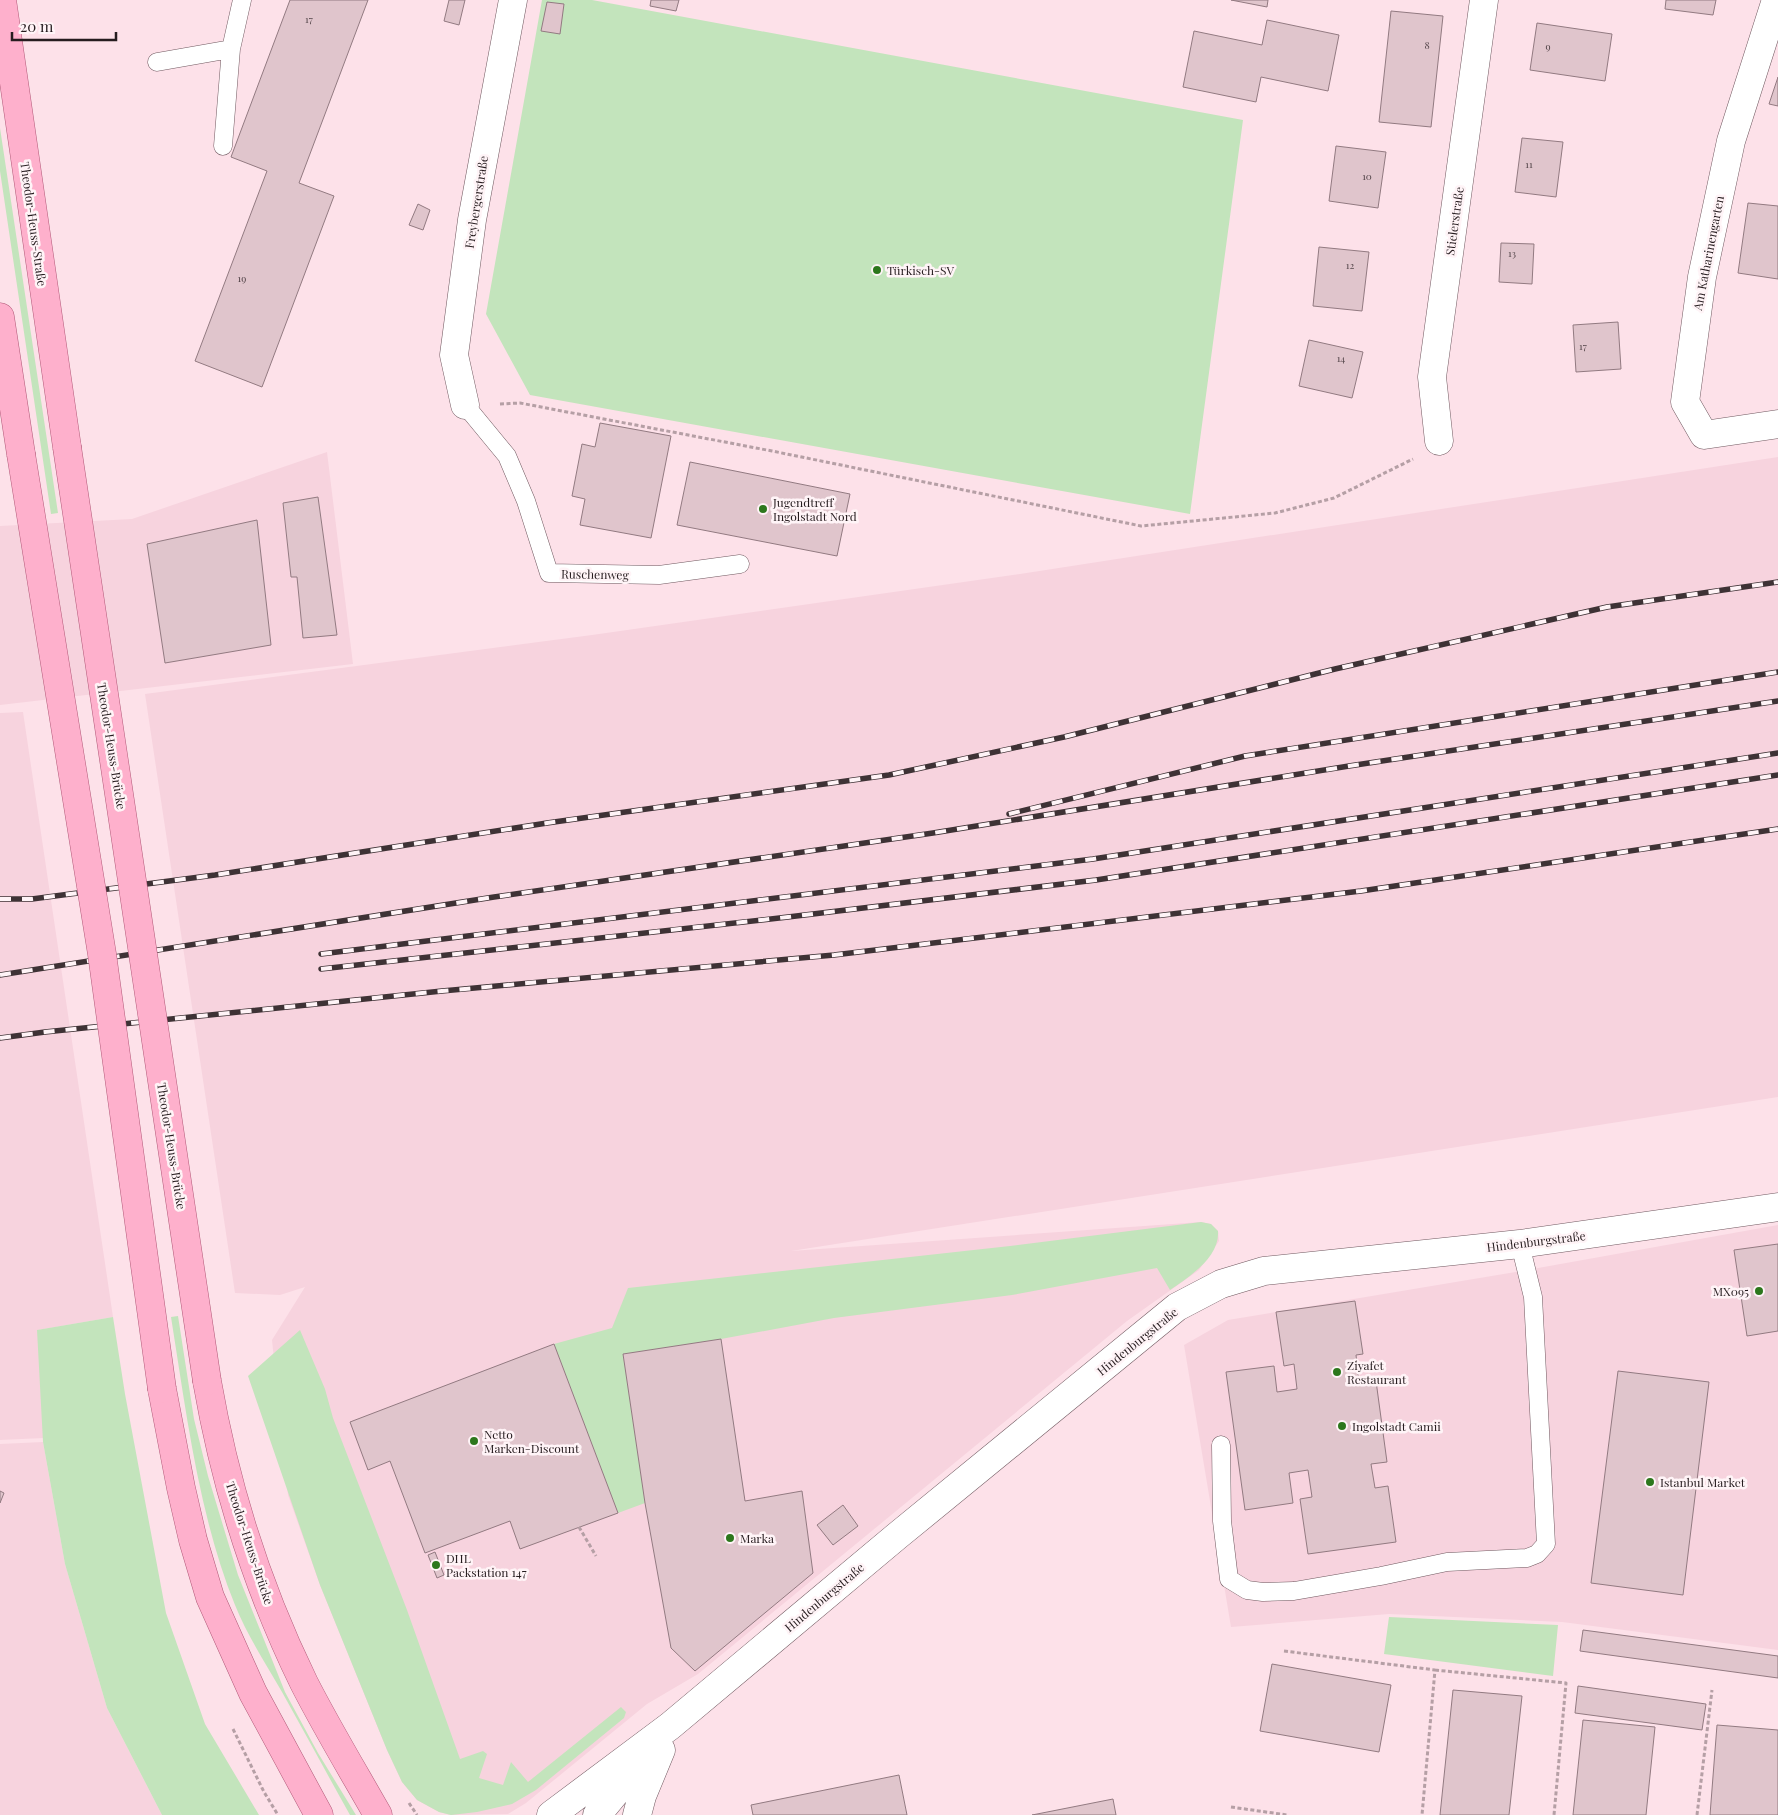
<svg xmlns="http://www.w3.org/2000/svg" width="1778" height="1815" font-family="'Playfair Display',serif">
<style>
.built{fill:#f7d3de}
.green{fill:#c3e4bc}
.building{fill:#e0c5cc;stroke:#927a81}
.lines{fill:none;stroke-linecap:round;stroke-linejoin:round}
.service-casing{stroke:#705960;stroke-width:19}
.minor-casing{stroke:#705960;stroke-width:29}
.tertiary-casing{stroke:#705960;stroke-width:29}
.primary-casing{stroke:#b25a79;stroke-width:29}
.path{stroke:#b59fa5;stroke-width:3;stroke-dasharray:4 2.5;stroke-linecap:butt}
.service{stroke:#fff;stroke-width:18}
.minor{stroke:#fff;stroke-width:28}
.tertiary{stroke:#fff;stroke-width:28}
.primary{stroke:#feb0cc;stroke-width:28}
.rail-casing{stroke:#3e3235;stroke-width:5.5}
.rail{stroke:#fff4f7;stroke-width:4;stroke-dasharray:11;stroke-linecap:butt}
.primary-bridge-casing{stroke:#b25a79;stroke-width:29;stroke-linecap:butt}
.primary-bridge{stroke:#feb0cc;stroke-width:28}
.poi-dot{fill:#2c771c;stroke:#fff4f7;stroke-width:2}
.labels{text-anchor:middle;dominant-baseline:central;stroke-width:5;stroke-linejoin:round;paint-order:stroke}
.number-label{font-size:10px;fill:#54464a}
.street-label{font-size:12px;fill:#261c1f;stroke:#fff4f7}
.poi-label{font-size:12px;fill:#261c1f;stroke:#fff4f7;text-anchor:start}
</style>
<rect width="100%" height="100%" fill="#fde1e9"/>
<path class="built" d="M327 452 353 664 0 705V526L132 519Z
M1778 457V1097L791 1251 1201 1222 1211 1224 1218 1231 1219 1241 1199 1270 1127 1321 698 1674 647 1704 526 1803 508 1814 451 1815 439 1812 417 1800 402 1782 387 1750 320 1585 288 1495 272 1340 305 1287 280 1295 235 1293 145 694 592 635 1020 574Z
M23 712 113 1317 38 1330 44 1438 0 1440V713Z
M1778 1225V1650L1562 1622 1389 1614 1231 1627 1184 1345 1228 1320 1527 1270Z
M43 1442 65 1564 107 1708 162 1815H0V1444Z"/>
<path class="green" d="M542 0H592L1243 120 1190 514 530 395 486 314Z
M0 128 58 513 51 514 0 171Z
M1201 1222 1211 1224 1218 1231C1220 1257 1189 1277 1170 1290L1157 1268 1012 1295 834 1318 721 1339 623 1354 645 1503 618 1513 554 1344 612 1328 628 1288 1010 1246Z
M178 1316 194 1419 208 1476 238 1575 285 1692 318 1753 356 1815H350C327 1774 305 1733 282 1692 266 1664 247 1635 235 1605 199 1517 186 1411 171 1317Z
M113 1317 125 1394 166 1613 205 1724 259 1815H162L107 1708 65 1564 43 1442 37 1330Z
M300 1330 325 1389 333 1418 407 1610 460 1759 483 1751 487 1754 479 1778 503 1785 511 1762 528 1782 621 1707 626 1712 624 1718 536 1790 512 1804 477 1812 451 1815 439 1812 417 1800 402 1782 387 1750 320 1585 248 1376Z
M1389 1617 1558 1625 1553 1676 1384 1654Z"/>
<path class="building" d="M290 0H368L299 183 334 196 262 387 195 361 267 171 231 157Z
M449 0H465L459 25 444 21Z
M651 0H679L676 11 650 6Z
M1231 0H1268L1267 7Z
M1666 0H1716L1713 15 1665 9Z
M547 2 564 4 560 34 541 31Z
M1391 11 1443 16 1431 127 1379 122Z
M1267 20 1339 35 1328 91 1261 77 1256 102 1183 87 1194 31 1262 45Z
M1537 23 1612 34 1605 81 1530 70Z
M1778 77V106L1769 104Z
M1522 138 1563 142 1556 197 1515 192Z
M1336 146 1386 152 1378 208 1329 201Z
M1748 203 1778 206V279L1738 273Z
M418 204 430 210 423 230 409 225Z
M1501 243 1534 244 1532 284 1499 282Z
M1319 247 1369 252 1362 311 1313 306Z
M1618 322 1621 369 1576 372 1573 325Z
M1309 340 1363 352 1352 398 1299 386Z
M600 423 671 436 651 538 580 525 585 499 572 496 582 444 595 447Z
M690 462 850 494 837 556 677 525Z
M318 497 337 635 303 638 297 577H291L283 503Z
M257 520 271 645 165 663 147 544Z
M1778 1244V1331L1747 1336 1734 1250Z
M1355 1301 1363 1354 1356 1355 1359 1383 1376 1381 1387 1462 1371 1464 1375 1488 1388 1486 1396 1542 1308 1554 1300 1499 1312 1497 1308 1470 1289 1473 1293 1503 1245 1510 1226 1372 1274 1366 1277 1392 1297 1389 1294 1364 1284 1366 1276 1312Z
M721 1339 745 1501 802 1491 813 1573 695 1671 671 1648 645 1503 623 1354Z
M554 1344 618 1513 520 1549 510 1521 425 1553 390 1461 368 1470 350 1422Z
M1618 1371 1709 1382 1683 1595 1591 1583Z
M0 1491 4 1493 0 1503Z
M843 1505 858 1526 833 1545 817 1525Z
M435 1552 444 1575 437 1578 428 1555Z
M1583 1630 1778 1656V1678L1580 1651Z
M1272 1664 1391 1685 1379 1752 1260 1731Z
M1578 1686 1706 1704 1702 1730 1575 1713Z
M1453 1690 1522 1696 1509 1815H1440Z
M1583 1720 1655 1727 1646 1815H1573Z
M1717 1725 1778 1730V1815H1710Z
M899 1775 907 1815H753L751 1805Z
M1113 1799 1116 1815H1032Z"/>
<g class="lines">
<defs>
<path id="service" d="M157 62 231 49
M223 146 231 49 242 0
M465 405 507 456 526 501 549 573 659 575 740 564
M1221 1445 1222 1521 1229 1579 1247 1590 1263 1592 1294 1591 1381 1576 1447 1562 1527 1558 1537 1554 1546 1544 1533 1297 1520 1244"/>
<path id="minor" d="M1776 0 1731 141 1702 277 1685 402 1704 435 1778 424
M465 405 454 355 472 220 513 0
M1439 441 1432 377 1484 0"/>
<path id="tertiary" d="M551 1815 670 1726 897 1536 1177 1307 1221 1284 1264 1271 1520 1244 1778 1207
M597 1815 644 1758
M637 1815 642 1796 661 1750"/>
<path id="primary" d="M2 0 67 447
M0 317 21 454
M207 1381C225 1485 258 1589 304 1683 327 1728 353 1771 378 1815
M162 1389 181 1488 193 1540 210 1597 253 1693 319 1815"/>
</defs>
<use href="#service" class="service-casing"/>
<use href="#minor" class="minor-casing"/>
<use href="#tertiary" class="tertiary-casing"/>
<use href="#primary" class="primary-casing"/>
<path class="path" d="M500 404 520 403 772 451 1141 526 1275 513 1334 498 1413 459
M579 1527 596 1556
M1284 1651 1435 1670 1422 1815
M1435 1670 1566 1683 1554 1815
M233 1729 264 1792 278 1815
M409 1803 417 1815
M1231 1807 1287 1815
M1697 1815 1712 1690"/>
<use href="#service" class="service"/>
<use href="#minor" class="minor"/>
<use href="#tertiary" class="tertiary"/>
<use href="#primary" class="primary"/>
<defs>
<path id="rail" d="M1009 814 1245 756 1778 672
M0 899H32L215 875 547 823 889 775 1064 737 1335 669 1607 607 1778 582
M321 954 1093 859 1778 753
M321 969 788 917 1096 880 1778 775
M0 975 494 897 933 833 1349 766 1778 701
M0 1038 45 1032 442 991 834 955 1361 891 1778 829"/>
</defs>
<use href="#rail" class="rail-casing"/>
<use href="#rail" class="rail"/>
<defs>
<path id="primary-bridge" d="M67 447 207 1381
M21 454 102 954 162 1389"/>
</defs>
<use href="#primary-bridge" class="primary-bridge-casing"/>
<use href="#primary-bridge" class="primary-bridge"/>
</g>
<g class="poi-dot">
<circle cx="877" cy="270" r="5"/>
<circle cx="763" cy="509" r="5"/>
<circle cx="1759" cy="1291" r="5"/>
<circle cx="1337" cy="1372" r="5"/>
<circle cx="1342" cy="1426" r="5"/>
<circle cx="474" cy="1441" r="5"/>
<circle cx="1650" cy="1482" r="5"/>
<circle cx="730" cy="1538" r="5"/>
<circle cx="436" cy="1565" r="5"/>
</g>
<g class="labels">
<g class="number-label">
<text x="309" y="19">17</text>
<text x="1427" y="45">8</text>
<text x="1548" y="46">9</text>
<text x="1529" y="164">11</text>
<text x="1367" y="176">10</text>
<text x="1512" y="253">13</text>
<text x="1350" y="265">12</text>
<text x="242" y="278">19</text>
<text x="1583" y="346">17</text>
<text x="1341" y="358">14</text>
</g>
<g class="street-label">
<text transform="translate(476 202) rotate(-81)">Freybergerstraße</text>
<text transform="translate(1454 221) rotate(-82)">Stielerstraße</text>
<text transform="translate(34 224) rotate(82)">Theodor-Heuss-Straße</text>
<text transform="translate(1708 253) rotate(-79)">Am Katharinengarten</text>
<text transform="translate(595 574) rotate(1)">Ruschenweg</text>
<text transform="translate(112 746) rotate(81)">Theodor-Heuss-Brücke</text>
<text transform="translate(172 1146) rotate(81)">Theodor-Heuss-Brücke</text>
<text transform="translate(1536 1241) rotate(-7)">Hindenburgstraße</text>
<text transform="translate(1137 1341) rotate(-39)">Hindenburgstraße</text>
<text transform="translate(250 1543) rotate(72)">Theodor-Heuss-Brücke</text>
<text transform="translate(824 1597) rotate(-40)">Hindenburgstraße</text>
</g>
<g class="poi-label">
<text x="887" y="270">Türkisch-SV</text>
<text x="773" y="502">Jugendtreff<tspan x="773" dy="14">Ingolstadt Nord</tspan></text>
<text x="1749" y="1291" text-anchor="end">MX095</text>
<text x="1347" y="1365">Ziyafet<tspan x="1347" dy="14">Restaurant</tspan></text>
<text x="1352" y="1426">Ingolstadt Camii</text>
<text x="484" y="1434">Netto<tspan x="484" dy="14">Marken-Discount</tspan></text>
<text x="1660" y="1482">Istanbul Market</text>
<text x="740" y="1538">Marka</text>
<text x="446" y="1558">DHL<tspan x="446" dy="14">Packstation 147</tspan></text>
</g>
</g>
<path d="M12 32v8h104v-8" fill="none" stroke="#261c1f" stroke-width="2.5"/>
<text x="20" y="32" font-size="15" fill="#261c1f" stroke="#fff4f7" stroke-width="4" paint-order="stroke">20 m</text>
</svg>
